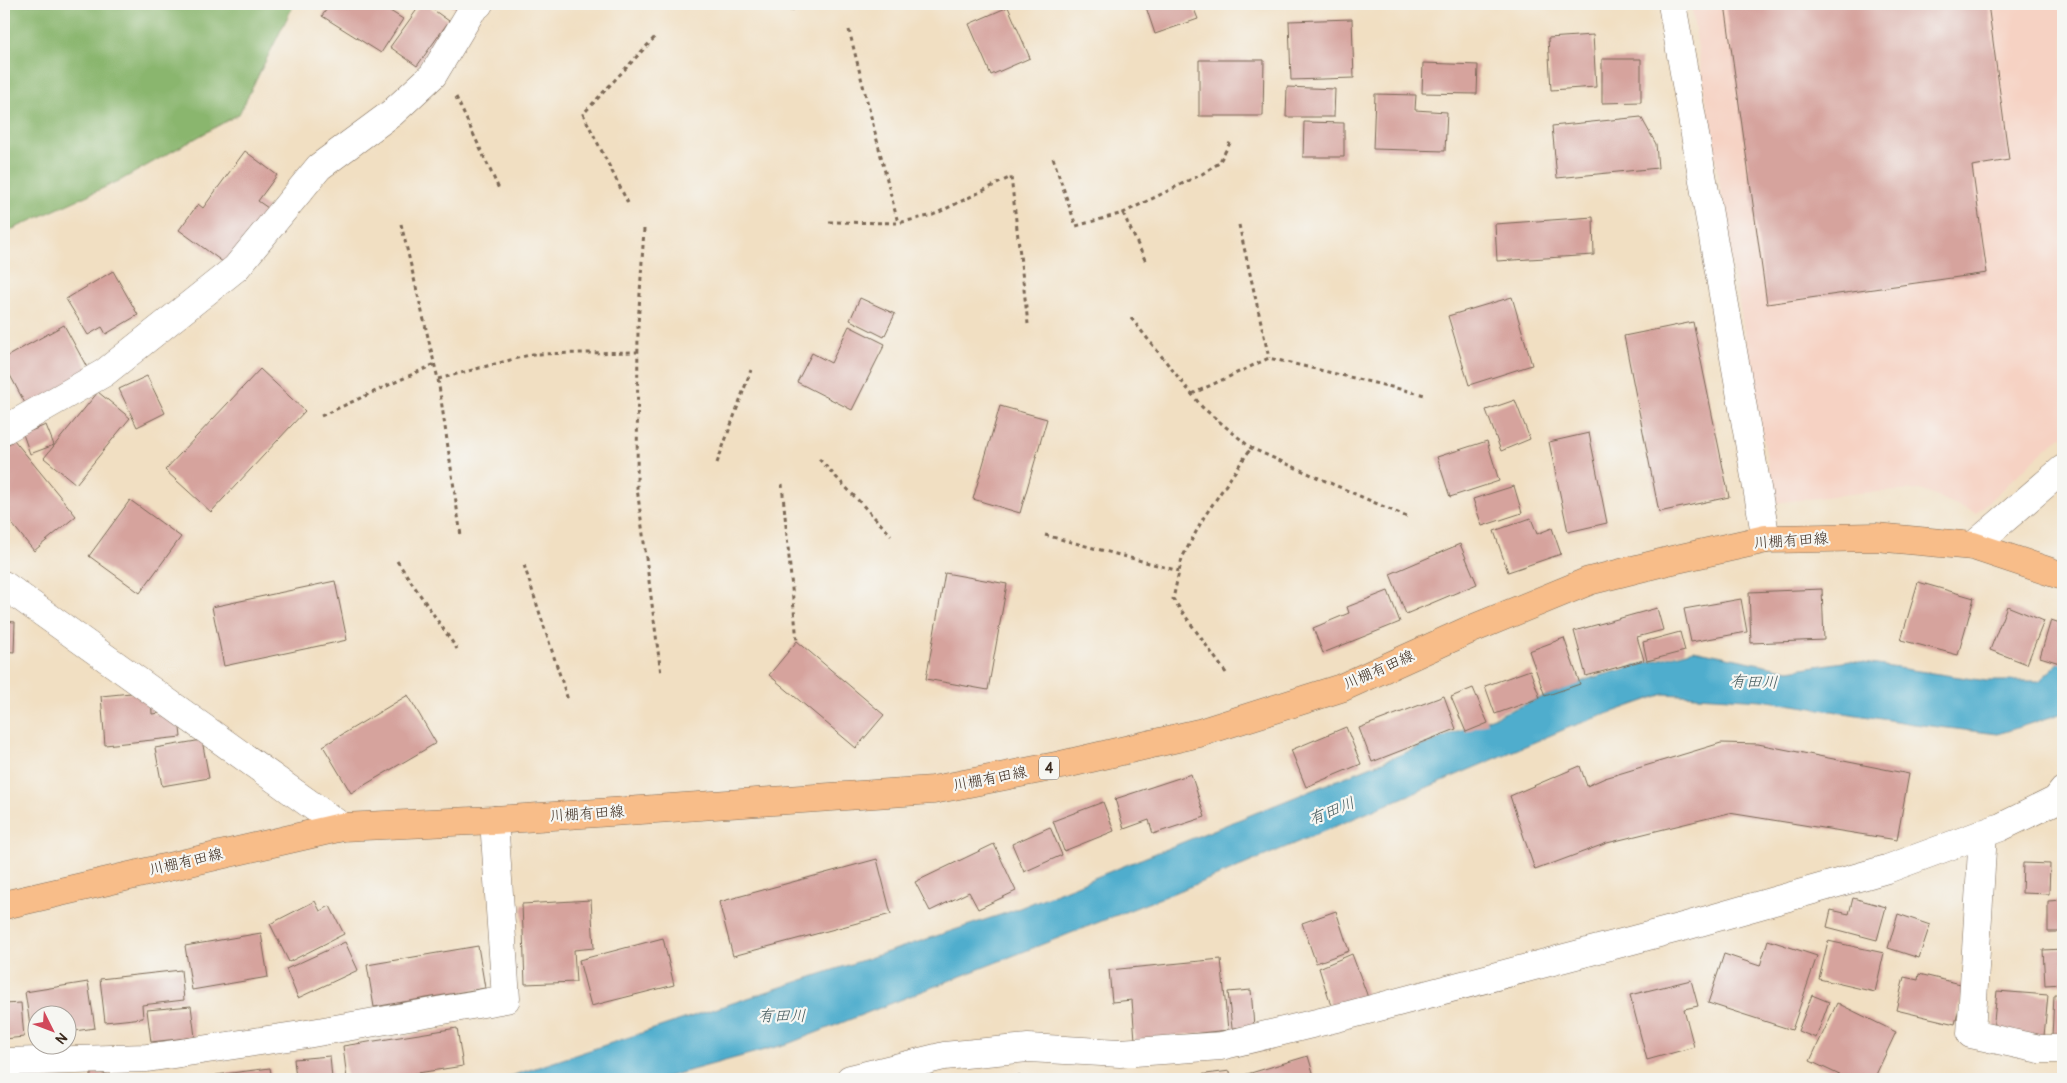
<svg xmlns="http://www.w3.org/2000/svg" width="2067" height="1083" font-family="Pangolin,'Klee One',sans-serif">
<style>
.built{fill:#f6d2c3}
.forest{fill:#8ab66e;stroke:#627046}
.water{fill:#4fadcd;stroke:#456c76}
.building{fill:#d6a39d}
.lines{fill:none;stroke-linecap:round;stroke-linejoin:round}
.minor-casing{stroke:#7b6957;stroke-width:29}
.major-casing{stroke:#7b6957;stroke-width:29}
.path{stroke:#7b6957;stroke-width:3;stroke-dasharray:4 4;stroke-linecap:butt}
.minor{stroke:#fff;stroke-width:28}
.major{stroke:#f8bd89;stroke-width:28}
.labels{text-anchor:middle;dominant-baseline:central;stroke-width:4.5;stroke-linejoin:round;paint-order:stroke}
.shield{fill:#f6f6f2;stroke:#73675e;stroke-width:1}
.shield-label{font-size:14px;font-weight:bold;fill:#3b2a1e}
.street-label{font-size:15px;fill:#3b2a1e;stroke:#f6f6f2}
.water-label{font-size:16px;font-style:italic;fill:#42585b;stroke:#f6f6f2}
</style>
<rect width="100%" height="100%" fill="#f6f6f2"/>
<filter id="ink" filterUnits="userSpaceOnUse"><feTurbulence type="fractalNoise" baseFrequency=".02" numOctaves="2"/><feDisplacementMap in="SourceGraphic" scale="10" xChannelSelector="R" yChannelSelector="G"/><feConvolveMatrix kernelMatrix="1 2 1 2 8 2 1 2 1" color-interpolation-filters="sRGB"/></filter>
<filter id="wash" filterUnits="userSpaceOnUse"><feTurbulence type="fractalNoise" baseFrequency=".0096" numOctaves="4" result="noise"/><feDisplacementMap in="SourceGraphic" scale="20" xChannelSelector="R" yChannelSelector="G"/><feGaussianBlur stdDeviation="1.12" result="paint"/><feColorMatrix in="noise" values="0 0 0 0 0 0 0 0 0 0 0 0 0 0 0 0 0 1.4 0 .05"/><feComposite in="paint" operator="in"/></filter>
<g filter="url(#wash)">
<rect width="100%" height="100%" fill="#f1dfc2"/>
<path class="built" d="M1691 4H2063V436L2049 446 1976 513 1921 490 1858 493 1775 503 1732 264Z"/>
<path class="forest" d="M4 4H294L239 114 121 180 4 233Z"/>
<path class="water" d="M1694 650 1789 670 1850 661 1987 681H2039L2063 659V713L1998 734 1914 724 1762 700 1664 694 1570 727 1227 872 790 1043 659 1079H502L1012 911 1588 679Z"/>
<g id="blocks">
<path class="building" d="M330 4H379L403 19 381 53 322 16Z
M421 4H425L449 21 417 66 390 47Z
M448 4H463L459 10Z
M788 4H810L790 11Z
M1145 4H1192L1198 19 1155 34Z
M1725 4H1988L2009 160 1972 166 1987 273 1767 304Z
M1008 7 1030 58 991 75 969 24Z
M1352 19 1354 78 1291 80 1289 21Z
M1593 35 1596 87 1551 90 1548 38Z
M1602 59H1641V102L1602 103Z
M1199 60H1264L1263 116H1199Z
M1423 63 1478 65 1477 94 1422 93Z
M1287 87 1335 89 1334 117H1286Z
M1375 94 1416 95 1415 110 1447 112 1445 151 1373 149Z
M1641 117 1656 144 1658 168 1557 178 1552 126Z
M1304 122 1344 123V157H1303Z
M245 151 277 175 258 201 268 208 227 265 179 230 198 204 203 208Z
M1593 217 1594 255 1497 261 1495 224Z
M113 271 138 315 106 334 102 327 88 335 66 299Z
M1512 297 1532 365 1469 385 1448 316Z
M860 298 895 314 884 337 850 320Z
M1693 322 1729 497 1659 512 1624 336Z
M64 325 90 373 27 407 4 364V358Z
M849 326 885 344 852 410 797 382 812 353 831 363Z
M260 369 305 411 211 512 165 470Z
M147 376 165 413 137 427 119 389Z
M98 392 130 418 76 484 44 458Z
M1515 400 1530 439 1501 451 1486 410Z
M1000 406 1047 419 1020 513 973 499Z
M46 425 54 445 30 454 23 434Z
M1589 433 1607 523 1568 532 1549 442Z
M14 440 76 516 34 551 4 514V448Z
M1487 441 1499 481 1450 497 1437 457Z
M1514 486 1522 513 1482 526 1473 499Z
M130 500 181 537 140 593 89 556Z
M1531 518 1537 534 1552 528 1561 554 1508 572 1494 531Z
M1460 544 1477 584 1406 614 1390 574Z
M945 573 1007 584 988 690 926 679Z
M335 581 347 640 224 666 212 607Z
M1918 582 1974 598 1958 655 1901 640Z
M1822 589 1824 640 1751 643 1749 592Z
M1388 591 1400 622 1323 653 1313 628 1349 613 1347 607Z
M1741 599 1747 632 1691 642 1684 609Z
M2007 606 2044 621 2027 664 1990 650Z
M1657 608 1663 630 1637 637 1644 660 1586 676 1574 631Z
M2051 620 2063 624V664L2040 657Z
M4 621 15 622 14 652 4 651Z
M1680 632 1685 651 1647 661 1643 642Z
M1564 638 1580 684 1545 696 1529 651Z
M797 641 884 715 856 748 769 675Z
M1530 670 1540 698 1495 714 1485 686Z
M1473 688 1488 723 1466 732 1451 697Z
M151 691 152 714 178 711 181 737 105 745 101 696Z
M408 695 436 743 351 793 323 746Z
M1444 696 1456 729 1372 762 1359 728Z
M1346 727 1361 764 1306 787 1291 750Z
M202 740 209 778 162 786 155 748Z
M1721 743 1758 744 1909 774 1897 840 1729 813 1607 843 1535 870 1510 796 1580 766 1587 786 1605 778Z
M1191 774 1205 817 1153 834 1149 820 1124 829 1115 799Z
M1103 802 1114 831 1064 851 1053 821Z
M1050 827 1062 855 1024 872 1012 844Z
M994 844 1016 891 978 909 969 892 930 911 915 882Z
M877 859 891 914 733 956 719 902Z
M2023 863 2050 864 2049 894 2022 893Z
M1853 898 1886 907 1877 940 1827 927 1831 910 1849 914Z
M591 900 594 948 574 950 576 982 525 984 522 904Z
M2063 900V932H2048V901Z
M315 901 320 911 330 906 344 934 289 962 270 924Z
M1336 911 1349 951 1316 963 1302 923Z
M1898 914 1930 925 1919 958 1888 948Z
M261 933 268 977 192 990 185 946Z
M663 938 674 985 591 1006 579 960Z
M1768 940 1817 956 1792 1030 1708 1003 1724 954 1760 966Z
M1828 941 1884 953 1875 992 1819 979Z
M345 942 358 970 298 998 286 969Z
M478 946 485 988 374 1007 367 965Z
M2063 949V984L2045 985 2043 950Z
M1352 954 1369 1000 1333 1012 1319 968Z
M1221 959 1228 1030 1135 1040 1132 1000 1112 1002 1109 970Z
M181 970 184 1000 142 1005 143 1018 105 1022 100 979Z
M1919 974 1965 985 1955 1024 1896 1010 1904 977 1918 980Z
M1691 980 1698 1006 1684 1009 1694 1047 1647 1060 1630 995Z
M88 982 95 1028 68 1032V1016H38V1037L32 1038 25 992Z
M1251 990 1254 1026 1232 1028 1228 992Z
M1997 991 2048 995 2044 1036 1993 1031Z
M1812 995 1829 1002 1816 1038 1798 1031Z
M2054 995H2063V1037H2052Z
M21 1003 24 1037 4 1039V1004Z
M1837 1003 1896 1032 1874 1079H1848L1810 1061Z
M191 1006 195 1037 151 1042 147 1010Z
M457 1028 463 1066 379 1079H347L343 1046Z
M330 1056 332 1079H296L294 1059Z
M1308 1056 1315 1079H1245L1244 1075Z
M270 1068 272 1079H217L216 1075Z
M92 1071 122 1079H90Z
M1230 1071 1231 1079H1174V1078Z
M1020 1076 1021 1079H995V1078Z"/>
</g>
</g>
<g filter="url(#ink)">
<use href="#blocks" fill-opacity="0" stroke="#7b6957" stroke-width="1"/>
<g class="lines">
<defs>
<path id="minor" d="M1672 4 1766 539
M4 430 104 373 236 268 319 167 392 113 433 75 472 10 479 4
M1973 546 2063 469
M4 585 342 827
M1983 833 1971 1034 2040 1049H2063
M4 1062 147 1058 301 1035 506 999 494 820
M850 1079 944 1056 1028 1048 1120 1053 1221 1046 1345 1016 1686 926 1887 869 2001 827 2056 800 2063 791"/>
<path id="major" d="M4 905 342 827 494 820 933 790 1061 765 1199 733 1341 688 1467 631 1589 581 1668 561 1766 539 1876 537 1973 546 2063 576"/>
</defs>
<use href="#minor" class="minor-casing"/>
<use href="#major" class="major-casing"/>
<path class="path" d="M849 30 898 223
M456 97 499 189
M1053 158 1076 226 1123 213 1202 174 1219 163 1231 141
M628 203 583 114 656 36
M1123 213 1146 262
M829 222 898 223 933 215 1011 177 1028 324
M401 224 438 379 461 536
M1239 225 1269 358
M644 229 638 325 637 488 661 674
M1131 318 1202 407 1251 448 1407 517
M438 379 533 354 637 352
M1192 394 1269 358 1425 395
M321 416 435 364
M819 459 891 535
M717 463 751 370
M782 484 797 641
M1045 535 1179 571
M397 561 457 649
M524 565 568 700
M1226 673 1173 599 1182 558 1204 517 1251 448"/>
<use href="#minor" class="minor"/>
<use href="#major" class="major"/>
</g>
</g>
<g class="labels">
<rect class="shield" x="1039" y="756.5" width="20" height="23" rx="4"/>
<g class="shield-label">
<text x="1049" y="768">4</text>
</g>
<g class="street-label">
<text transform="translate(1791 541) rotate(-4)">川棚有田線</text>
<text transform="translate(1379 670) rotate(-24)">川棚有田線</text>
<text transform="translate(990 779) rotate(-11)">川棚有田線</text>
<text transform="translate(587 814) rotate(-4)">川棚有田線</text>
<text transform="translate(186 862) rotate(-13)">川棚有田線</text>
</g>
<g class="water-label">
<text transform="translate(1754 682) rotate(2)">有田川</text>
<text transform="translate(1332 811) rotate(-22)">有田川</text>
<text x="782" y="1016">有田川</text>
</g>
</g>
<rect width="2067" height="1083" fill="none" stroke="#f6f6f2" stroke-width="20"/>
<g transform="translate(52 1030) rotate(132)"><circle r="24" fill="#f6f6f2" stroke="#aba49d"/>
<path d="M0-4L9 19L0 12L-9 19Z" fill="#d1495b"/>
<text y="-8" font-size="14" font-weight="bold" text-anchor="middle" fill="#3b2a1e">N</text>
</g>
</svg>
